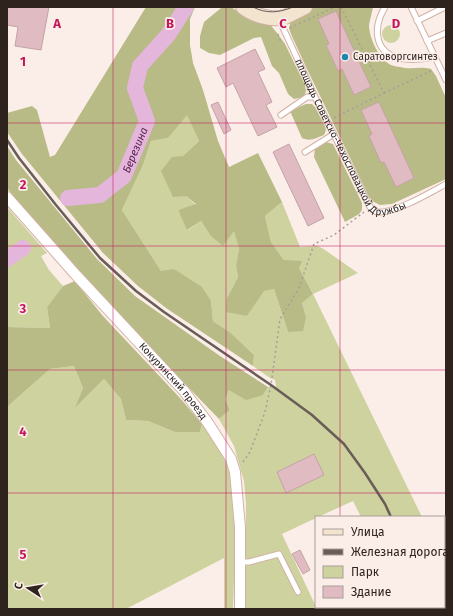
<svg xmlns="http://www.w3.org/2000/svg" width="453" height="616" font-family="'Fira Sans',sans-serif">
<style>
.green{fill:#ced29e}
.forest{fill:#b8bb85}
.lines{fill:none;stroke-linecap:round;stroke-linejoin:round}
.river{stroke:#e5b6dc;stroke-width:16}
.building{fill:#e0bcc2;stroke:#c4a2a7}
.lane-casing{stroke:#d2b2a6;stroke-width:7}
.street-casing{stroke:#d2b2a6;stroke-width:12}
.secondary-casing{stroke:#d2b2a6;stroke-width:16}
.path{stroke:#a99d97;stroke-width:1.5;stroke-dasharray:2 3;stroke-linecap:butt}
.lane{stroke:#fff;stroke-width:5}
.street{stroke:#fff;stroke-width:10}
.secondary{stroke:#f3e4cf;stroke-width:14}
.tram{stroke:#695d58;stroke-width:1}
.rail{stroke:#695d58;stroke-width:2.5}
.grid{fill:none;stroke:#c2185b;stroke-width:1;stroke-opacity:0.55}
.poi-dot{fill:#1c87af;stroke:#fbeee8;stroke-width:1.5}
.labels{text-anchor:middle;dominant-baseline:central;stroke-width:3.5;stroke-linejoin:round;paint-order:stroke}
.poi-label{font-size:10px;fill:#2f231e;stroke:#fbeee8;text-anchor:start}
.street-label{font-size:10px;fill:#2f231e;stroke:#fbeee8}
.water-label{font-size:11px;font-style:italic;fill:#582151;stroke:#fbeee8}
.grid-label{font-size:13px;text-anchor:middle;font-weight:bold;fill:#c2185b;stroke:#fbeee8;stroke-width:3.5;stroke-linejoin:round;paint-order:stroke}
</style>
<rect width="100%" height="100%" fill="#fbeee8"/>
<path class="green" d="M382 34a9 9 0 1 1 18 0a9 9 0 1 1-18 0Z
M187 114 199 141 183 156 186 196 196 205 178 210 188 230 201 221 210 235 234 230 239 249 236 265 238 277 227 298 247 316 264 290 274 289 288 332 306 317 302 303 313 294 299 268 284 260 271 242 265 216 282 202 300 247 317 246 322 248 358 273 313 294 422 517H361L353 501 318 517H316V518L282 534 317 609H245L246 504 244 481 234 446 219 419 230 410 225 399 229 390 263 395 268 387H276L275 380 270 378 253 366 254 355 231 333 213 321 211 301 161 271 122 210 143 165 151 141 168 138Z
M7 207 47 253 41 256 49 270 63 286 47 307 50 328 7 327Z
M74 366 83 388 76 407 104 379 121 399 126 420 148 421 175 432H200L202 424C214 439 225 456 230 475 234 492 235 510 235 527 235 554 234 582 233 609H224V558L126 609H7V407L50 369Z"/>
<path class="forest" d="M146 7H195L190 19V45L193 63 203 90 218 141 229 167 258 153 282 202 265 216 271 242 284 260 302 261 299 268 313 294 302 303 306 317 303 331 288 332 274 289 264 291 247 316 226 312 227 298 238 277 236 265 239 249 234 231 223 246 210 235 201 221 187 230 178 210 196 204 186 196 173 197 161 171 172 157 183 156 199 141 187 115 168 138 151 141 143 165 122 210 161 271 174 269 202 287 211 301 213 321 231 333 254 355 253 366 166 308 138 286 103 253 22 154 7 132V113L32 106 37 110 50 157 55 155Z
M231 7 240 13 269 23 277 33 285 44 305 85 306 91 304 97 294 99 288 94 279 73 272 66 261 37 254 38 220 55 209 53 200 48V36L204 22 221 8Z
M310 7H373C372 13 370 19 369 25 369 38 379 59 391 65 394 66 398 67 400 67 411 70 419 66 431 69L436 76 446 98V179L392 204 380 205 374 202 369 197 306 67 291 34 289 28 291 20Z
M306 104H312L315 107 325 126 326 130 324 135C316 138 310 142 302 138L290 111Z
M326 142 333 144 362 203V210L359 214 345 222 314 157 315 148Z
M7 146 16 160 97 259 135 296 220 356 268 387 263 395 246 400 229 390 225 399 230 410 219 419 189 388 109 304 27 213 7 188Z
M75 281 102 315 180 398 202 424 200 432H175L148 421 126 420 121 399 104 379 75 408 83 388 74 366 50 369 7 407V327L50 328 47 307 63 286Z"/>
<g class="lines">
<g class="river">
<path id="s1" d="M68 198 100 195 124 176 147 121 135 88 140 66 168 35 186 7"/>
<path d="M7 259 23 248"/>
</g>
</g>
<path class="building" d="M7 7H49L41 50 15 46 18 27 7 25Z
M336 11 371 87 354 95 342 69 338 71 326 45 329 44 318 19Z
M255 49 265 69 258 72 272 102 266 105 277 127 258 136 233 83 226 87 217 68Z
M218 102 231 130 224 134 211 105Z
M379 102 414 178 396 187 384 162 381 163 369 136 372 134 361 110Z
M289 144 324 218 308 226 273 152Z
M314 454 324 475 286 493 277 472Z
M300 550 310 570 303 574 292 554Z"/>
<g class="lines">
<defs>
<g id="lane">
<path d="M385 7C372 29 374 55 404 59 414 60 425 59 435 57"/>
<path d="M411 7 446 80"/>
<path id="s2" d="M279 19 315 97 370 207C372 209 375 212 378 212 394 214 431 192 446 184"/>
<path d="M417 21 445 7"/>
<path d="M427 41 446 33"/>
<path d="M281 115 307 97H315"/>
<path d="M305 152 334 134"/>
<path d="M240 562H249L279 554 298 592"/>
</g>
<g id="street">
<path id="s3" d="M7 197 76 275 184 391 208 423 231 459 235 472 240 527V609"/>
</g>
<path id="secondary" d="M243 7C253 15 272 21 285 17 292 14 299 10 305 7"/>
</defs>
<use href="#lane" class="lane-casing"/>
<use href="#street" class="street-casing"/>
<use href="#secondary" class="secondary-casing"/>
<path class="path" d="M290 28 335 7
M278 34 281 43
M384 93 433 70
M334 118 384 93 341 7
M243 462 250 452 265 412 271 385 280 319 299 288 314 244 334 235 364 212"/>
<use href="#lane" class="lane"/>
<use href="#street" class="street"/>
<use href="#secondary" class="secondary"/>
<path class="tram" d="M253 7C266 14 279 13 293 7"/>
<path class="rail" d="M7 140 19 158 56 205 100 258 136 291 164 312 271 385 312 415 344 444 365 473 385 504 391 517
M444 576 446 564
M416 607V609
M439 609V607"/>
</g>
<path class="grid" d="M113 7V609M226 7V609M340 7V517M7 123H446M7 246H446M7 370H446M7 493H446M340 607V609"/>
<circle class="poi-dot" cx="345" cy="57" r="4"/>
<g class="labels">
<g class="poi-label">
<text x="353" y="57">Саратоворгсинтез</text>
</g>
<g class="street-label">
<text stroke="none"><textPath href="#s2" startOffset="146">площадь Советско-Чехословацкой Дружбы</textPath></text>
<text stroke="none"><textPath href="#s3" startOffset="248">Кокуринский проезд</textPath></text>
</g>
<g class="water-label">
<text stroke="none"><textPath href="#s1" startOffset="91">Березина</textPath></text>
</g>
</g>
<g class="grid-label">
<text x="57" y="28">A</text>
<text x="170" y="28">B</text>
<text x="283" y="28">C</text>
<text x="396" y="28">D</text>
<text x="23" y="66">1</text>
<text x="23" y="189">2</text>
<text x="23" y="313">3</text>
<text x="23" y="436">4</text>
<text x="23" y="559">5</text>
</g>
<rect width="453" height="616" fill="none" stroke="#2f231e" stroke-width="16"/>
<rect x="315" y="516" width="130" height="92" fill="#fbeee8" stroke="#a99d97"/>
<rect x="323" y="529" width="20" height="6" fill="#f3e4cf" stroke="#a99d97"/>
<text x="351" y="536" font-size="12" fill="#2f231e">Улица</text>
<rect x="323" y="549" width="20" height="6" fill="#695d58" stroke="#a99d97"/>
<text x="351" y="556" font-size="12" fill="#2f231e">Железная дорога</text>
<rect x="323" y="566" width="20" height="12" fill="#ced29e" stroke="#a99d97"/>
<text x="351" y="576" font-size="12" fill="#2f231e">Парк</text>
<rect x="323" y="586" width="20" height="12" fill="#e0bcc2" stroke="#a99d97"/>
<text x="351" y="596" font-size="12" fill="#2f231e">Здание</text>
<g transform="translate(28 588) rotate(282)" stroke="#fbeee8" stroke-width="3" paint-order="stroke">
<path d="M0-3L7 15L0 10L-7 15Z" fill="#2f231e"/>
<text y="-6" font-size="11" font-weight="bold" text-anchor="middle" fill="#2f231e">С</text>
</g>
</svg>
